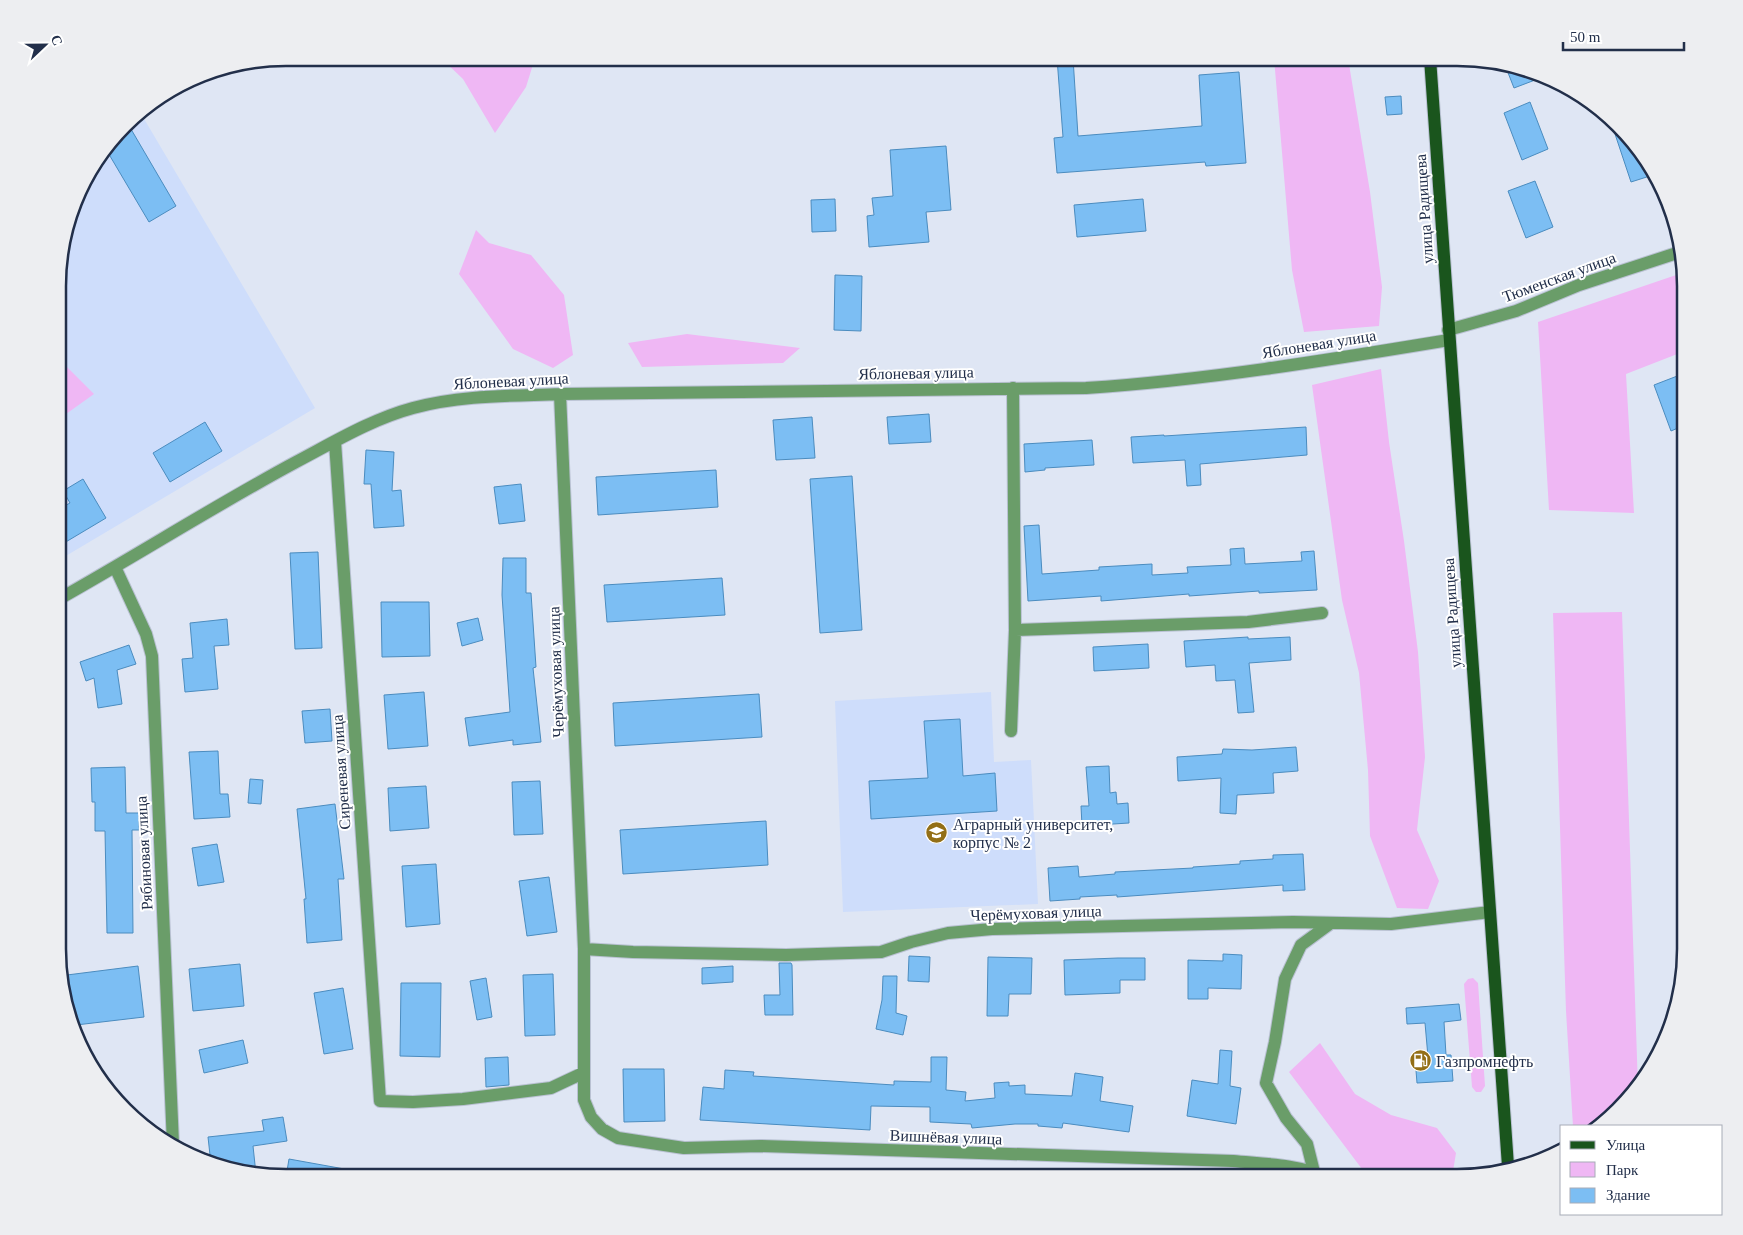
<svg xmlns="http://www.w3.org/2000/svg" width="1743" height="1235" font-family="Georgia,serif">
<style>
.built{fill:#ceddfb}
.green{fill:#efb7f4}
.building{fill:#7cbef3;stroke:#4b8cbf}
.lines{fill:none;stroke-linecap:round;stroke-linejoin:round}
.minor-casing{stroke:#b9c1d2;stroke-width:14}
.major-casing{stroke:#b9c1d2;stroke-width:14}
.minor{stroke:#6a9d69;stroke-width:12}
.major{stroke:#1a551d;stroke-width:12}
.labels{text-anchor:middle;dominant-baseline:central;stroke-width:4;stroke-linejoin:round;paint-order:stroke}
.street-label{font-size:16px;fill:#222f4a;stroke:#fff}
.poi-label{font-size:16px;fill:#222f4a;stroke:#fff;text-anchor:start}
.rim{fill:none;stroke:#222f4a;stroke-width:2.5}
</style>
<rect width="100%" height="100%" fill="#dfe6f4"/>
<path class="built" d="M140 112 315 408 59 560V257L81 185 135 115Z
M991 692 994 762 1031 760 1038 904 843 912 835 701Z"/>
<path class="green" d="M441 58H535L526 87 495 133 463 79Z
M1274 58H1348L1370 192 1382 287 1379 326 1304 332 1292 270Z
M476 230 489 243 531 255 564 295 573 355 553 368 513 349 459 274Z
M1685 272V351L1626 374 1634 513 1549 510 1538 322Z
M687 334 800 348 783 363 642 367 628 343Z
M59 359 94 394 59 419Z
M1381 369 1389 442 1404 541 1418 652 1425 757 1417 830 1439 881 1428 909 1397 908 1370 836 1368 770 1359 673 1342 600 1312 385Z
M1622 612 1638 1088 1591 1126H1573L1566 1011 1553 613Z
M1473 978 1478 983 1485 1086 1481 1092H1476L1472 1087 1464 984 1468 979Z
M1320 1043 1355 1094 1391 1115 1437 1128 1456 1153 1452 1177H1368L1289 1072Z"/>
<path class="building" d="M1057 58H1073L1078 136 1202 126 1199 75 1239 72 1246 163 1206 166 1205 162 1057 173 1054 138 1063 137Z
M1505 65 1530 70 1543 77 1514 88Z
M1401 96 1402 114 1387 115 1385 97Z
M1530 102 1548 149 1522 160 1504 113Z
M128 124 176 206 149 222 107 151Z
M1613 128H1614L1653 175 1631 182Z
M946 146 951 210 926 212 929 242 869 247 867 216 874 215 872 198 893 196 890 150Z
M1535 181 1553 227 1526 238 1508 191Z
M835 199 836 231 812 232 811 200Z
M1143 199 1146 231 1077 237 1074 205Z
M835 275 862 276 861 331 834 330Z
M1685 373V425L1671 431 1654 385Z
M929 414 931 442 889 444 887 417Z
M812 417 815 458 776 460 773 420Z
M205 422 222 451 170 482 153 453Z
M1306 427 1307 455 1200 464 1201 485 1187 486 1185 460 1133 463 1131 437 1164 435V436Z
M1092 440 1094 465 1045 468V470L1025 472 1024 444Z
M366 450 394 452 392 491 401 490 404 526 374 528 371 484H364Z
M716 470 718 507 598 515 596 477Z
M852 476 862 630 820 633 810 479Z
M83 479 106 518 59 546V509L70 503 63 491Z
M521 484 525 521 499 524 494 487Z
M1039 525 1042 574 1099 570V567L1152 564V575L1188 573 1187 567 1231 565 1230 549 1244 548 1245 564 1302 561 1301 552 1314 551 1317 590 1259 593V591L1189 596V594L1101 601V596L1028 601 1024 526Z
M318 552 322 648 295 649 290 553Z
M503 558H526V593H531L536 667 533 668 541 742 513 745V740L469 746 465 718 510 712 502 595Z
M722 578 725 615 607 622 604 585Z
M381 602H429L430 656 382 657Z
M478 618 483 640 462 646 457 623Z
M227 619 229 645 214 646 218 689 185 692 182 659 193 658 190 623Z
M1248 637V639L1290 637 1291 660 1249 663 1254 712 1238 713 1235 680 1216 681 1215 665 1186 667 1184 641Z
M1148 644 1149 668 1094 671 1093 647Z
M129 645 136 664 117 670 122 704 98 708 94 678 86 681 80 662Z
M424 692 428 746 388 749 384 695Z
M759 694 762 737 615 746 613 703Z
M330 709 332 741 305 743 302 711Z
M960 719 963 776 995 773 997 811 871 819 869 781 928 778 924 721Z
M1296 747 1298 771 1273 773 1274 793 1237 795 1236 814 1220 813 1221 778 1178 781 1177 757 1222 754 1223 749 1252 750Z
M218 751 220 794H228L230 817 194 819 189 752Z
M1109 766 1110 793 1116 792 1117 804 1128 803 1129 823 1082 826 1081 806H1089L1086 767Z
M125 767 126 813H139V830H132L133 933H107L105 831H95V802H92L91 768Z
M250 779 263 780 261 804 248 803Z
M540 781 543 834 514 835 512 782Z
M426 786 429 828 390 831 388 788Z
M335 804 344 879H338L342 940 307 943 304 899H306L297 809Z
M766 821 768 865 623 874 620 830Z
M217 844 224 882 198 886 192 848Z
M1303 854 1305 890 1283 891V885L1117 897V895L1080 897V899L1050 901 1048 868 1078 866 1079 877 1115 874V872L1193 868V867L1240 864V861L1273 859V855Z
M436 864 440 924 406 927 402 866Z
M549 877 557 932 527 936 519 881Z
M1223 954 1242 955 1241 989 1208 988V999H1188V960L1223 961Z
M909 956 930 957 929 982 908 981Z
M988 957 1032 958 1031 994H1009L1008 1016H987Z
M1118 958H1145V980H1120V993L1065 995 1064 960Z
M779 963H791L792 965 793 1015H765L764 995H780Z
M240 964 244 1006 193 1011 189 969Z
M138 966 144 1017 76 1025 59 976Z
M733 966V982L702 984V968Z
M553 974 555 1035 525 1036 523 975Z
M883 976H897L896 1013 907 1016 903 1035 876 1029 882 1000Z
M486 978 492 1017 477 1020 470 981Z
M401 983H441L440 1057 400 1056Z
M343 988 353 1049 324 1054 314 993Z
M1459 1004 1461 1020 1444 1022 1446 1055H1451L1453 1081 1417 1083 1415 1058 1428 1057 1425 1023 1407 1024 1406 1008Z
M243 1040 248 1063 204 1073 199 1050Z
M1220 1050 1232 1051 1230 1086 1241 1088 1236 1124 1187 1116 1192 1080 1218 1084Z
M508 1057 509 1085 486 1087 485 1058Z
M931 1057H947L946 1090 966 1092 965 1101 995 1098 994 1083 1009 1082V1086L1025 1085V1094L1072 1096 1075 1073 1103 1077 1100 1101 1133 1106 1129 1132 1063 1123 1062 1128 1038 1126V1124H1015L972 1128 971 1124 930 1122V1107L871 1106 870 1130 700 1120 703 1087 724 1089 725 1070 754 1072 753 1076 894 1085V1081L931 1082Z
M623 1069H664L665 1121 624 1122Z
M283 1117 287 1141 253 1146 256 1174 211 1164 208 1137 264 1131 262 1120Z
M289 1159 350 1170 349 1177H286Z"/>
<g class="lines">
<defs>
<path id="minor" d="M1448 330 1516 311 1579 285 1680 252
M560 394 584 949V1100L591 1117 602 1129 618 1138 684 1148 760 1146 1233 1161C1264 1164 1297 1164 1326 1177
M335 442 380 1101 413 1102 463 1099 551 1088 583 1073
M115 567 146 634 152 656 173 1144
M59 599C139 554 216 505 296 462 334 442 372 419 413 408 461 395 512 396 560 394L1086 388C1208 380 1328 360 1449 340
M1015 630 1248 622 1322 613
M1011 731 1015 630 1013 388
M584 949 633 952 786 955 881 952 911 942 948 933 992 929 1293 922 1391 924 1490 912
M1314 1172 1307 1144 1286 1118 1266 1083 1275 1042 1285 979 1301 945 1331 923"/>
<path id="major" d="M1430 58 1508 1166"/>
</defs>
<use href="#minor" class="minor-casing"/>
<use href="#major" class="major-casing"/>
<use href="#minor" class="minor"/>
<use href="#major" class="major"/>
</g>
<defs>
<symbol id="university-disc" viewBox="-11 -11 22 22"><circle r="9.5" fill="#936f16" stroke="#fff"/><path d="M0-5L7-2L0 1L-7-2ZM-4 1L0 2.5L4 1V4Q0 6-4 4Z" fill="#fff"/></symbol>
<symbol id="fuel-disc" viewBox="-11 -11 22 22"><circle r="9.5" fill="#936f16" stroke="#fff"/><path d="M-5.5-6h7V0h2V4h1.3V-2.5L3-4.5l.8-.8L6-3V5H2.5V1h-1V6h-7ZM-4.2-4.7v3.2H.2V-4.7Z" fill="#fff"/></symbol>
</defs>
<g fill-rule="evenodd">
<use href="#university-disc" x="924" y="820" width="25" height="25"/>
<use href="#fuel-disc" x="1408" y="1048" width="25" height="25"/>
</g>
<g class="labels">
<g class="street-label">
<text transform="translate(1424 209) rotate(-94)">улица Радищева</text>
<text transform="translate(1559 277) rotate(-20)">Тюменская улица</text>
<text transform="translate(1319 344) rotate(-9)">Яблоневая улица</text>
<text transform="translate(916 373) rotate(-1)">Яблоневая улица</text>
<text transform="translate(511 381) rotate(-3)">Яблоневая улица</text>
<text transform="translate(1452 613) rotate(-94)">улица Радищева</text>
<text transform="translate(556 672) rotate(-92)">Черёмуховая улица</text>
<text transform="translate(341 772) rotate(-94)">Сиреневая улица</text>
<text transform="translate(144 853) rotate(-93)">Рябиновая улица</text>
<text transform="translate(1036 913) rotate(-2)">Черёмуховая улица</text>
<text transform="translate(946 1137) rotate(2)">Вишнёвая улица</text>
</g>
<g class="poi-label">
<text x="953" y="824">Аграрный университет,<tspan x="953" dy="18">корпус № 2</tspan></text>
<text x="1436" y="1061">Газпромнефть</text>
</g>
</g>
<path d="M0 0H1743V1235H0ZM286 66H1457A220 220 0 0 1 1677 286V949A220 220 0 0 1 1457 1169H286A220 220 0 0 1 66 949V286A220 220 0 0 1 286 66Z" fill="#edeef1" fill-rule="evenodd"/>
<path class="rim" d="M286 66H1457A220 220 0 0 1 1677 286V949A220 220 0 0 1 1457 1169H286A220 220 0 0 1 66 949V286A220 220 0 0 1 286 66Z"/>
<rect x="1560" y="1125" width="162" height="90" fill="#ffffff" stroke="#a7acb7"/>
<rect x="1570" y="1141" width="25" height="8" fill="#1a551d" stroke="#a7acb7"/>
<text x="1606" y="1150" font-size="15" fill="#222f4a">Улица</text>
<rect x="1570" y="1162" width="25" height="15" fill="#efb7f4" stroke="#a7acb7"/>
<text x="1606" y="1175" font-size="15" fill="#222f4a">Парк</text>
<rect x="1570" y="1188" width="25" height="15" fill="#7cbef3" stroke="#a7acb7"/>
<text x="1606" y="1200" font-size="15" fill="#222f4a">Здание</text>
<g transform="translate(45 45) rotate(68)" stroke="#ffffff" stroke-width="4" paint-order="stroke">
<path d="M0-4L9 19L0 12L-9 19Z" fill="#222f4a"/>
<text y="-8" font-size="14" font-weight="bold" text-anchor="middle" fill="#222f4a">С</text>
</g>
<path d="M1563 42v8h121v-8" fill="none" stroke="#222f4a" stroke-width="2.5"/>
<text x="1570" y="42" font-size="15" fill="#222f4a" stroke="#ffffff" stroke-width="4" paint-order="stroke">50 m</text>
</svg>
